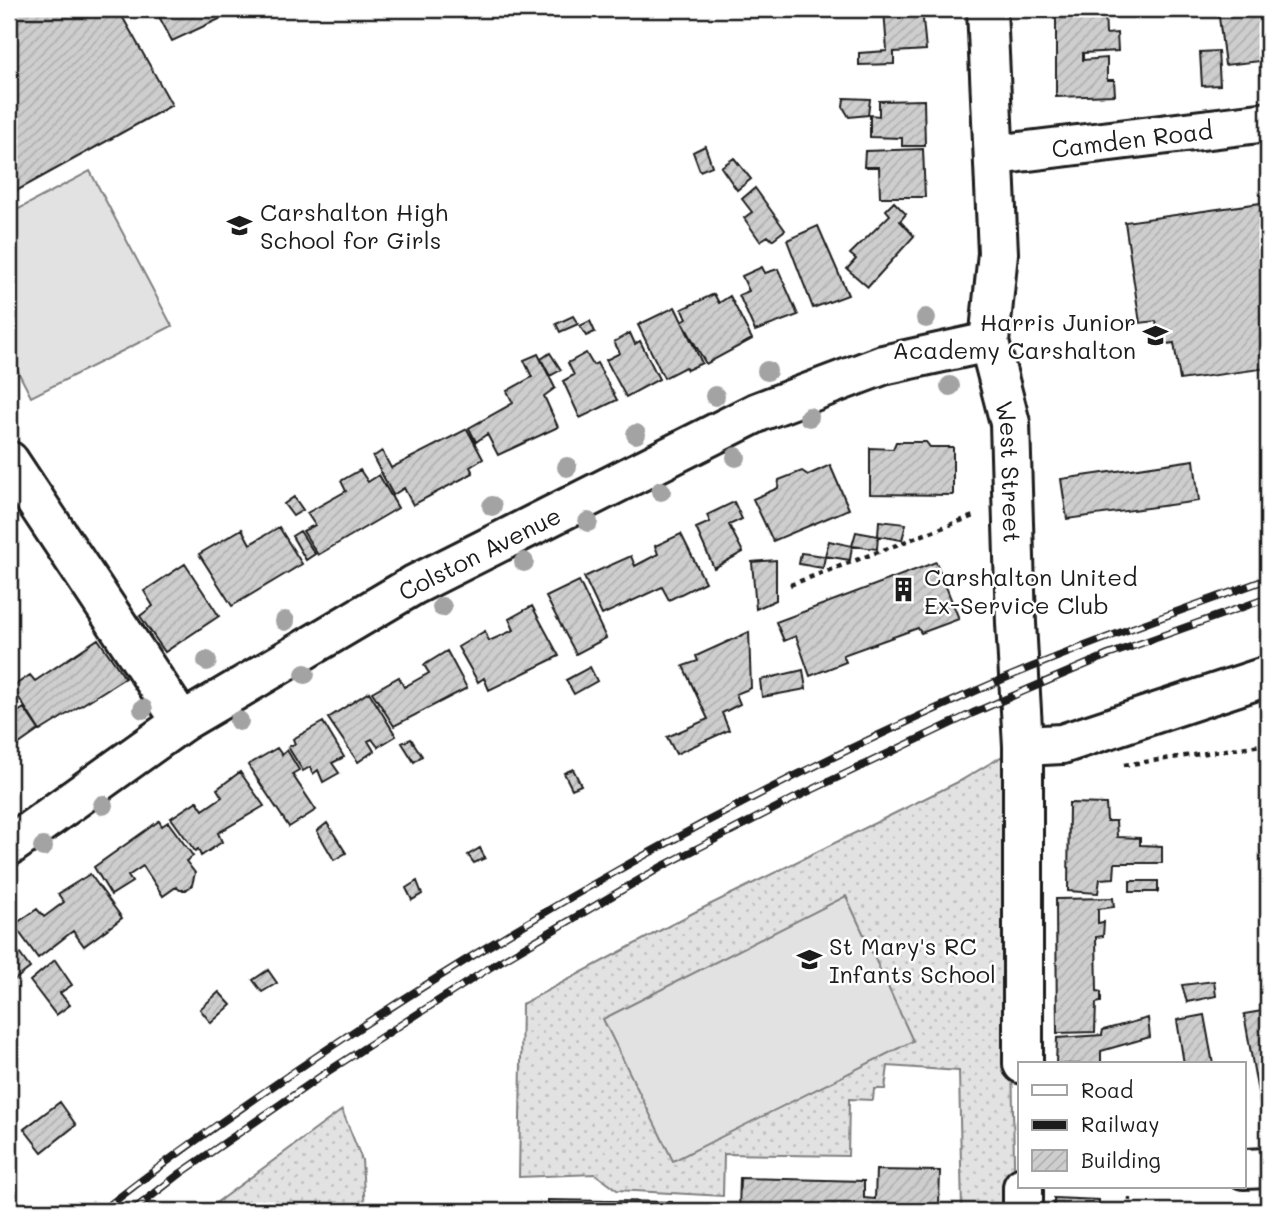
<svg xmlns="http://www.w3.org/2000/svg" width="1277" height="1220" font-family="Mali,sans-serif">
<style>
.grass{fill:url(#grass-dots);stroke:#7f7f7f;stroke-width:2}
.garden{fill:#e2e2e2;stroke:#7f7f7f;stroke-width:2}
.building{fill:url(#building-hatch);stroke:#1c1c1c;stroke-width:2}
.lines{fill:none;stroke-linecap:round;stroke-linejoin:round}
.minor-casing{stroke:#1c1c1c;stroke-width:44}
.major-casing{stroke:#1c1c1c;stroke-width:44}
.path{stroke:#1c1c1c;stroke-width:4.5;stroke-dasharray:5 5;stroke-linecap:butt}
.minor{stroke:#fff;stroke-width:38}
.major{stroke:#fff;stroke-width:38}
.rail-casing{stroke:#1c1c1c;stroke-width:8}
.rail{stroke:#fff;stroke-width:5;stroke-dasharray:16;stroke-linecap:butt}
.tree{fill:#a3a3a3}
.labels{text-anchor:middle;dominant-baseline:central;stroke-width:5;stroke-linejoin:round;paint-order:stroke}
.street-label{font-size:24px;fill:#1c1c1c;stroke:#fff}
.poi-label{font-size:24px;fill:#1c1c1c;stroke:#fff;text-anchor:start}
</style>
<defs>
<pattern id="grass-dots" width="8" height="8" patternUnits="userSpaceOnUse" patternTransform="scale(1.75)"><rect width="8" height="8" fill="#e2e2e2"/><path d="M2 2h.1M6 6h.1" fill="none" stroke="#c1c1c1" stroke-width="1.8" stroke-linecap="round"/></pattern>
<pattern id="building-hatch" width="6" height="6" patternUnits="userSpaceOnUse" patternTransform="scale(1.75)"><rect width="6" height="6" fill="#cecece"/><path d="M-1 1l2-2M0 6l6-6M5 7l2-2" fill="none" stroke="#b0b0b0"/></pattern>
</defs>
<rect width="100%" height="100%" fill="#fff"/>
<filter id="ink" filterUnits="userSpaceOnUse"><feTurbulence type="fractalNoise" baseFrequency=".0143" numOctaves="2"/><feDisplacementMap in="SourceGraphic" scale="14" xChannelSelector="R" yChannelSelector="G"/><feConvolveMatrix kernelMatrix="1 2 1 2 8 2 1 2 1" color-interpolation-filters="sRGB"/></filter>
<g filter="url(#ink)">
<path class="grass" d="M1006 754 1015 1211H962L959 1071 888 1066 885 1089H874L873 1100 849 1099 848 1156 724 1154 723 1196 617 1190 595 1174 519 1177 522 1004 693 913 960 781Z
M342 1110 362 1160 365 1211H205Z"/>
<path class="garden" d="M90 171 172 326 31 397 9 354V214Z
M846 896 913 1041 673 1161 603 1019Z"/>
<path class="building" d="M9 9H118L172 105 9 195Z
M155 9H241L172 41Z
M884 9H922L926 50 894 52V64L859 65V53L887 51Z
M1056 9H1105L1106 34 1117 33 1118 51 1083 53V60L1107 58V80H1114L1115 95 1056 97Z
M1218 9H1268V60L1225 65Z
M1218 51 1220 85 1202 86 1200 52Z
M844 98 870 99 868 115 849 117 843 107Z
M924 100 925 146H902V138L870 137V115L879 116V101Z
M705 146 712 166 700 171 693 152Z
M923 149 925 197H880L879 167H864L865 151Z
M734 158 751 179 737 190 721 167Z
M755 188 785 230 772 240 768 236 760 241 744 218 752 212 742 199Z
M894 202 906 214 900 221 914 236 868 287 847 269 856 259 850 254 890 215 886 210Z
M1268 202V368L1180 380 1174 343 1160 345 1156 321 1140 323 1125 222Z
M818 226 848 295 813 308 787 240Z
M762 267 765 273 778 269 798 315 755 331 739 295 749 291 742 276Z
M714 294 719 303 730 296 752 339 706 364 682 321 687 318 682 309Z
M675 307 702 363 687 370 685 367 664 378 638 325Z
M573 316 578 324 560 332 556 324Z
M590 321 595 332 586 336 580 326Z
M630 333 635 344 640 341 659 379 626 397 606 360 620 353 614 342Z
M550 353 561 370 550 376 541 359Z
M586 353 593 365 597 363 617 400 580 418 563 381 574 375 568 363Z
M538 354 555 388 544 396 558 427 498 455 487 434 476 442 469 428 513 403 507 391 532 377 524 360Z
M467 429 483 459 470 467 473 473 413 505 404 488 393 495 373 457 382 451 391 468Z
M896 442H926L930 447H953V495L870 494V448L893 449Z
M1194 460 1199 501 1067 519 1061 479Z
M830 465 849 509 773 541 753 499 778 488 779 480 802 471 808 475Z
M360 470 368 482 379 475 398 508 318 555 303 531 315 525 307 513 346 491 341 481Z
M294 497 303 510 293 516 284 504Z
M734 502 742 519 729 525 743 552 714 568 696 528 710 522 707 515Z
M879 521 906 524 902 540 878 536Z
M279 527 302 564 232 606 199 554 242 529 250 544Z
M300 531 315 554 306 560 292 536Z
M856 532 878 536 877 549 852 546Z
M681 534 705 582 669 600 662 587 602 615 584 577 631 556 635 566 658 554 655 546Z
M829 541 852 546 850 560 825 556Z
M801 553 825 556 823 568 799 564Z
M776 560V600L756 609 752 562Z
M936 562 959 619 921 633 918 628 843 655 846 662 810 676 796 636 784 641 776 622Z
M185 564 219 616 165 652 140 616 153 606 144 591Z
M579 581 606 638 576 654 546 597Z
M532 606 559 656 489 690 484 678 478 682 458 647 485 631 489 641 514 630 509 619Z
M749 632 751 688 736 694 740 704 722 713 729 730 676 754 667 737 708 719 683 666 698 661 696 656Z
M98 639 125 678 40 731 12 687 30 675 35 681Z
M447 651 467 688 394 726 372 692 399 677 404 687 429 673 424 665Z
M590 667 597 681 574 694 566 680Z
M803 670 806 689 762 697 760 680Z
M369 692 396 736 378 747 372 739 368 741 374 751 358 762 328 718Z
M9 707 13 715 24 708 39 730 9 751Z
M323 722 344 757 332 763 339 773 323 782 318 770 313 774 310 767 303 771 288 747 295 744 293 739Z
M411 739 422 756 414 762 402 743Z
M277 748 282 755 287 750 299 770 292 774 316 810 289 827 248 765Z
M573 769 581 785 572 789 564 773Z
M240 772 264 806 218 833 222 842 201 856 198 849 195 851 171 818 197 801 203 810 222 797 217 789Z
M1069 803 1106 804 1107 821H1116L1117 837 1140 838V845L1162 846V863H1115L1114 878 1100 879 1098 893 1068 891Z
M159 821 162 826 168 822 193 856 186 861 195 873 192 885 186 890H180L176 887 163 896 143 866 128 876 132 882 111 895 94 867Z
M327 823 346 853 334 860 317 831Z
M480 848 485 858 474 863 468 855Z
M90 874 122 918 84 946 73 931 38 958 14 925 37 909 44 917 64 902 58 894Z
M417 881 422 894 412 900 406 888Z
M1130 881H1158V892H1130Z
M1113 898 1114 907 1098 909V923L1104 922 1103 936 1096 937 1097 991 1101 992V1002L1096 1003 1095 1032 1057 1033 1056 899Z
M9 939 30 968 9 984Z
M55 960 72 985 60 993 70 1005 56 1015 30 981Z
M268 970 277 983 262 992 253 980Z
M1214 981 1216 996 1187 1002 1182 985Z
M219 992 231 1005 211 1023 200 1009Z
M1268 1010V1102L1260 1104 1244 1014Z
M1204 1015 1213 1064H1184L1177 1020Z
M1148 1018 1150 1037 1101 1051V1064H1056L1057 1038 1102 1035 1103 1030Z
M60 1102 76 1125 42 1152 24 1129Z
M876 1170 940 1171 939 1205H921V1211H739L740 1178 864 1181V1198L875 1199Z
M1054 1198 1099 1200V1209L1122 1211H1054Z
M548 1200 672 1202V1211H548Z"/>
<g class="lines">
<defs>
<g id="minor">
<path id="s1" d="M995 155 1268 122"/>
<path d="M9 461 182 722"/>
<path d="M1023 746 1062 744 1268 676"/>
<path id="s2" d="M9 846 182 722 414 585 758 412 883 365 989 342"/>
<path d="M1244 1169 1268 1168"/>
</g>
<g id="major">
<path id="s3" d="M987 9 998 253 989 342 1010 423 1016 623 1023 746V1064"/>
<path d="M1023 1211V1187"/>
</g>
</defs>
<use href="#minor" class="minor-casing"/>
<use href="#major" class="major-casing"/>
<path class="path" d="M790 585 976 515
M1124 765 1268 744
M1129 1211 1130 1198"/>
<use href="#minor" class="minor"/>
<use href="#major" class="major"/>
<defs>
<path id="rail" d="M102 1211C180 1149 263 1092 347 1036 542 907 748 792 962 697 1062 652 1165 616 1268 579
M132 1211 181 1173 327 1072 494 965 663 866 803 794 973 713 1108 655 1268 598"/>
</defs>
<use href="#rail" class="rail-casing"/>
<use href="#rail" class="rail"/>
</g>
<g class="tree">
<circle cx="926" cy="318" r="10"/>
<circle cx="767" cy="371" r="10"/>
<circle cx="950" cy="386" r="10"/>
<circle cx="715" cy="396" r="10"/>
<circle cx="809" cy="417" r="10"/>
<circle cx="636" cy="434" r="10"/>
<circle cx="736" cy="457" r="10"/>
<circle cx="567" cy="467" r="10"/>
<circle cx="661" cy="491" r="10"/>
<circle cx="492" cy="506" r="10"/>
<circle cx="588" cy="522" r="10"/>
<circle cx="524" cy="562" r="10"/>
<circle cx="442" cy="607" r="10"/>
<circle cx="285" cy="621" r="10"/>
<circle cx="207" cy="661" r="10"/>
<circle cx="305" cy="674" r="10"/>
<circle cx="143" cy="709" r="10"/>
<circle cx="239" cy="721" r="10"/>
<circle cx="103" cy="805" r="10"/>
<circle cx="43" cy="847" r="10"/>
</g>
</g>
<defs>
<symbol id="school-bare" viewBox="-9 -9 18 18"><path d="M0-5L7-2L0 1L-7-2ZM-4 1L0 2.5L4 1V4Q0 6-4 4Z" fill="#1c1c1c" stroke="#fff" stroke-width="2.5" paint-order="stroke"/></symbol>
<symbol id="building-bare" viewBox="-9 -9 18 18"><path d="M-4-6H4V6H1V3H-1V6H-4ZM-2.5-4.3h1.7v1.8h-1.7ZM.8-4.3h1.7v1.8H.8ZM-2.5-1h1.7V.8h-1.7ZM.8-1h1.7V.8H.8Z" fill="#1c1c1c" stroke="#fff" stroke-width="2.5" paint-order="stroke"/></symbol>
</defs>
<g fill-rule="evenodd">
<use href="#school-bare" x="222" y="208" width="35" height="35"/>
<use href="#school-bare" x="1138" y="318" width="35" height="35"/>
<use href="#building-bare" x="886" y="572" width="35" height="35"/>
<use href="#school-bare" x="792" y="942" width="35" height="35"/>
</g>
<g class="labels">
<g class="street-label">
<text stroke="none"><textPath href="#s1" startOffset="138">Camden Road</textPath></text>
<text stroke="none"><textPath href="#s3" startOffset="466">West Street</textPath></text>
<text stroke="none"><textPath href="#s2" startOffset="555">Colston Avenue</textPath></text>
</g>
<g class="poi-label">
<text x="260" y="211">Carshalton High<tspan x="260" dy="28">School for Girls</tspan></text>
<text x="1136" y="321" text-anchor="end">Harris Junior<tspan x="1136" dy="28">Academy Carshalton</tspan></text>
<text x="924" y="576">Carshalton United<tspan x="924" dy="28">Ex-Service Club</tspan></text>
<text x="829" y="945">St Mary's RC<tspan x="829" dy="28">Infants School</tspan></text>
</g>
</g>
<rect width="1277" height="1220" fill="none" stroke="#fff" stroke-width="35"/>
<rect x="18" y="18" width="1242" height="1185" fill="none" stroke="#1c1c1c" stroke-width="2.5" filter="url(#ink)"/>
<rect x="1018" y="1062" width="228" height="126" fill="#ffffff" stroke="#a4a4a4" stroke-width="2"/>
<rect x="1032" y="1085" width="35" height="10" fill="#ffffff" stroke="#a4a4a4" stroke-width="2"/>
<text x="1081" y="1098" font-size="21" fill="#1c1c1c">Road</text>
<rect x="1032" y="1120" width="35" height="10" fill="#1c1c1c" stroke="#a4a4a4" stroke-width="2"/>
<text x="1081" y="1132" font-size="21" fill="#1c1c1c">Railway</text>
<rect x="1032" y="1150" width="35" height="21" fill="url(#building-hatch)" stroke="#a4a4a4" stroke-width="2"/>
<text x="1081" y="1168" font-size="21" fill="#1c1c1c">Building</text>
</svg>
